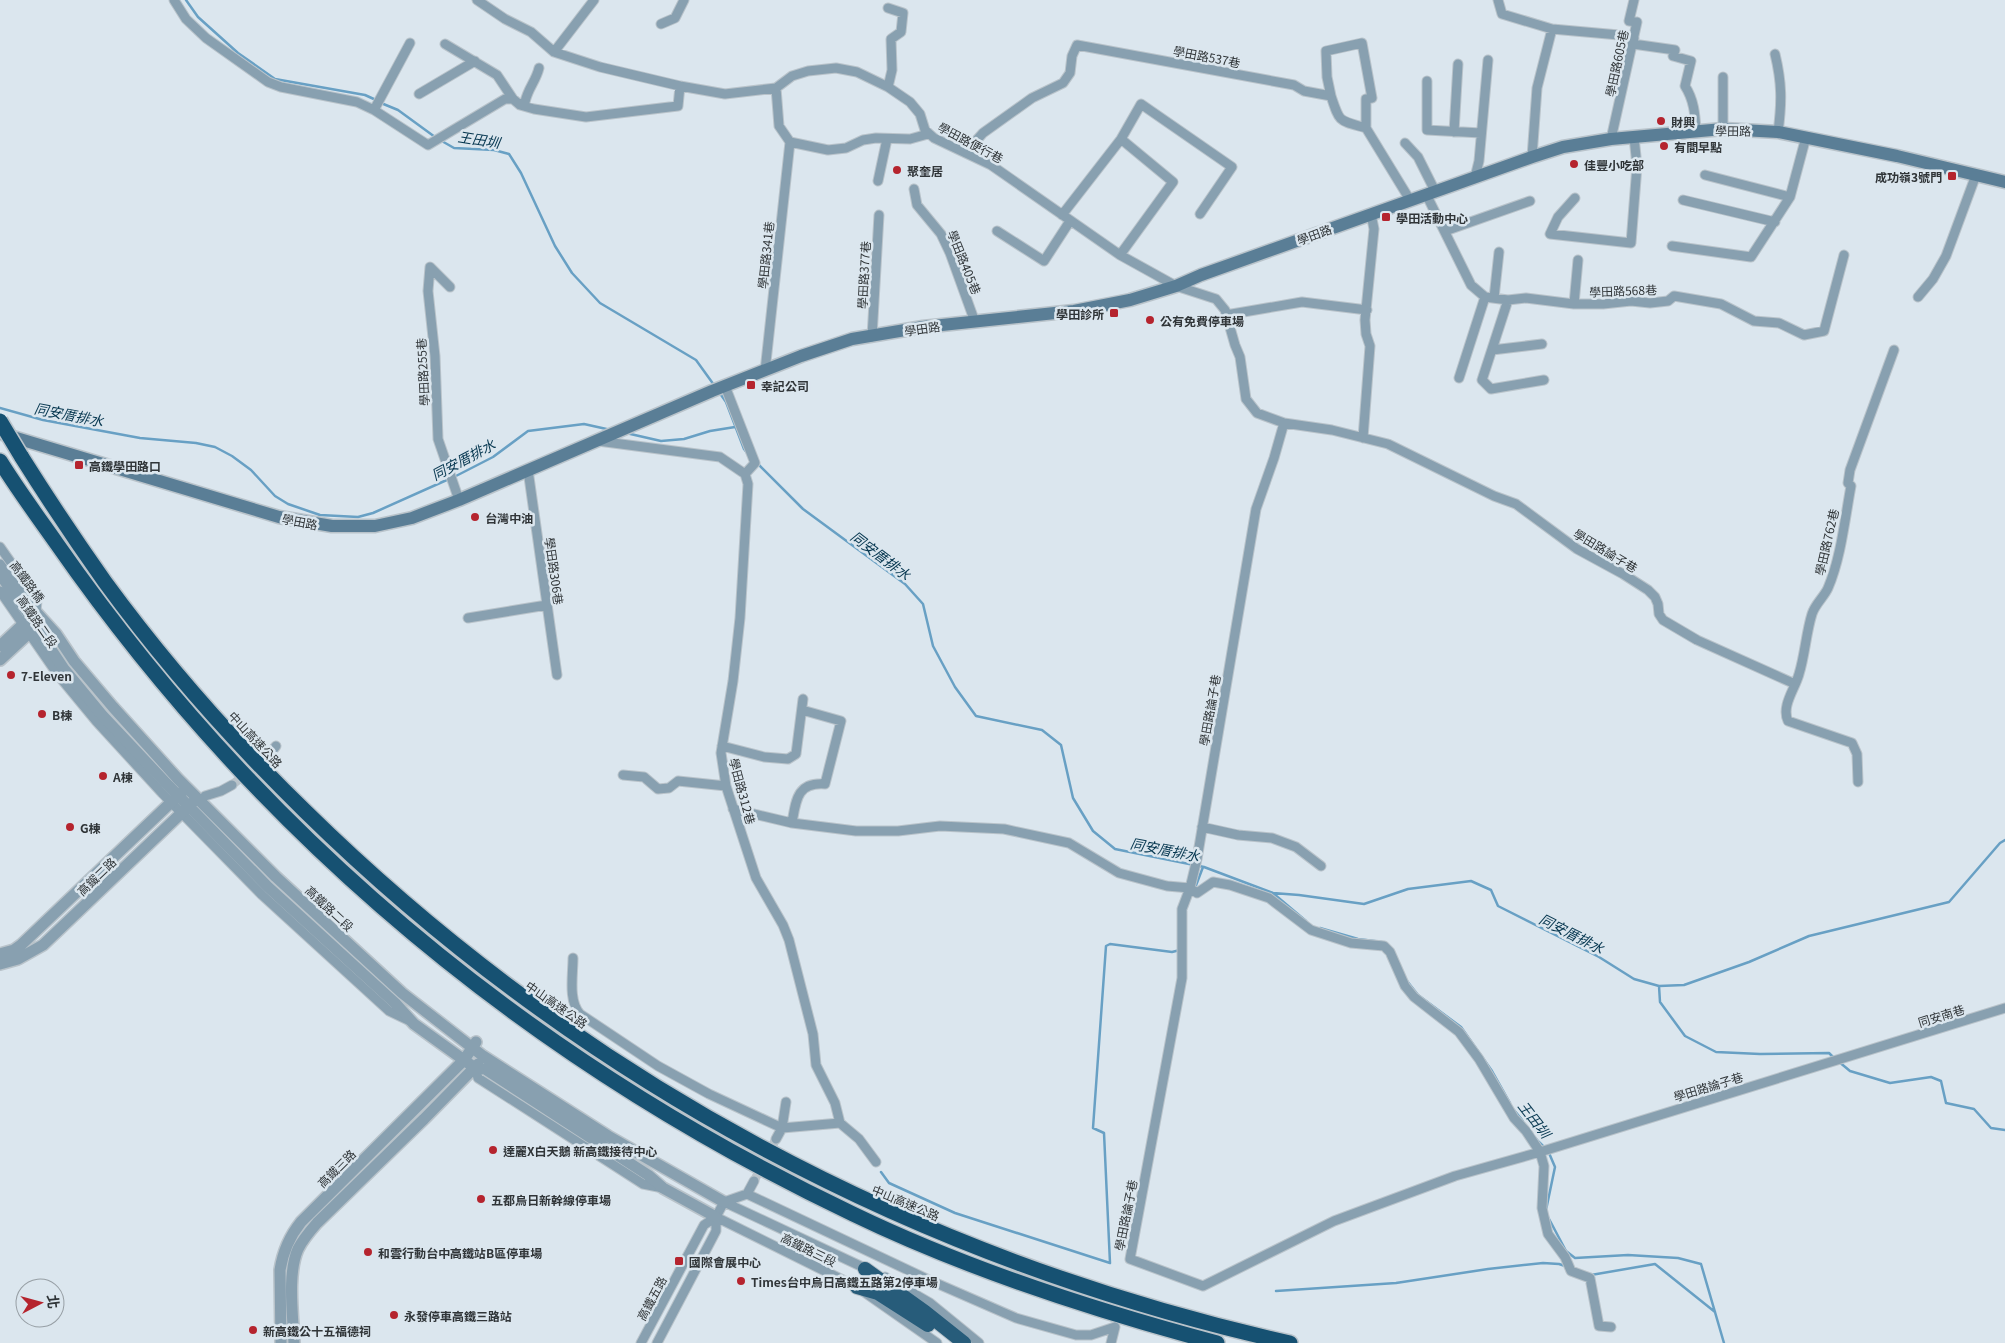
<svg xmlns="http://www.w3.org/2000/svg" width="2005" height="1343" font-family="Georgia,'Noto Sans TC',serif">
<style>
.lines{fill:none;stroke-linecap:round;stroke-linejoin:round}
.stream{stroke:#68a0c4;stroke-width:2.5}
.minor-tunnel{stroke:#b9c3ca;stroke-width:9;stroke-dasharray:9 4.5;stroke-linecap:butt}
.minor-casing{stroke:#b9c3ca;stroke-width:11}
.tertiary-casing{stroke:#b9c3ca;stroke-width:14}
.secondary-casing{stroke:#b9c3ca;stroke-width:15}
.trunk-casing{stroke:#b9c3ca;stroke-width:16}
.motorway-casing{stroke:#b9c3ca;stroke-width:18}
.minor{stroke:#88a0b0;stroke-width:9}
.tertiary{stroke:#88a0b0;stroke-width:11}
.secondary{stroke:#5a7e96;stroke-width:12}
.trunk{stroke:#275c7a;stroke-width:14}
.motorway{stroke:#165172;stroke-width:15}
.motorway-bridge-casing{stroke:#b9c3ca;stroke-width:18;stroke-linecap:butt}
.motorway-bridge{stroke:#165172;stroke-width:15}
.poi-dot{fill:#b5242e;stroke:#dbe6ee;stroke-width:2}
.labels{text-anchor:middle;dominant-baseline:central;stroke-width:5;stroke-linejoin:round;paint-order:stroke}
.street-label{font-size:12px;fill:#303538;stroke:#dbe6ee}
.poi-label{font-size:12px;font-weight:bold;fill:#303538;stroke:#dbe6ee;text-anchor:start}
.water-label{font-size:14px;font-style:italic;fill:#05364f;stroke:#dbe6ee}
</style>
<rect width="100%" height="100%" fill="#dbe6ee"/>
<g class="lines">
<path class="stream" d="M186 0 198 17 238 53 275 79 365 95 376 100
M381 103 398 110 435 137
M440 140 454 148 494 150 509 154 521 173 555 246 572 273 600 303 696 360 714 385
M719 392 726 402 744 449 748 454
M0 408 43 420 140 438 196 443 215 447 232 456 251 470 275 496 288 504 320 515 358 517 373 513 449 479
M626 433 661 441 684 439 710 431 735 427
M757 463 803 509 905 584 923 604 933 646 955 687 976 716 1042 730 1061 745 1073 798 1093 831 1115 849 1204 867 1273 893 1299 895 1364 904 1408 889 1471 881 1491 890 1498 906 1599 957 1634 979 1659 986 1684 985 1749 962 1809 936 1949 902 2000 843 2005 840
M454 477 493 457 528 431 584 424 611 430
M1195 888 1203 867
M1274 894 1306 921
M1320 928 1358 939 1382 942
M1407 981 1418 995 1461 1027 1492 1071 1510 1103
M1659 986 1660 1002 1685 1036 1716 1052 1760 1054 1829 1053 1834 1058
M1838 1061 1850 1071 1890 1083 1931 1077 1941 1081 1946 1103 1974 1109 1991 1128 2005 1130
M1514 1110 1523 1121
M1535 1138 1545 1148
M881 1172 889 1183 955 1213 1110 1263 1104 1133 1093 1128 1106 946 1110 944 1172 952 1180 950
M1546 1210 1555 1167 1549 1153
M1548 1217 1566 1251 1575 1258 1628 1255 1678 1258 1701 1264 1724 1343
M1591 1275 1655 1264 1715 1312
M1276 1291 1396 1283 1488 1269 1543 1263 1559 1264 1565 1266"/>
<path class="minor-tunnel" d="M232 785 269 755
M754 1181 776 1139"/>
<defs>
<path id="minor" d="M174 0 186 19 206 38 268 82 281 87 357 102 374 110 428 145 505 99H513L520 105 534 109 586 117 678 106 680 86
M477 0 505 19 531 32 554 52 600 67 680 86 725 94 776 88 792 76 808 71 836 68 857 72 888 87 910 102 920 114 925 130 934 138 991 165 1120 255 1176 286 1216 299 1225 310 1235 345 1240 357 1246 399 1257 413 1284 423 1332 430 1388 444 1494 496 1516 504 1577 549 1623 574 1648 590 1655 597 1658 604 1659 614 1663 620 1697 640 1795 684
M1498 0 1502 14 1552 29 1619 35 1634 38
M661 24 675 18 684 0
M445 44 497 75 513 99
M1633 44 1675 50 1673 56 1691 61 1685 86C1694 100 1695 114 1696 130
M554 52 594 0
M1775 54C1782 83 1782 102 1778 132
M1427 81V130L1481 133
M888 87 892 70 891 39 901 32 903 13 888 8
M419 94 475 61
M1331 96 1327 77 1326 51 1362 43 1372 98 1366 99V128L1410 200
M520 105 525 102C528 88 536 81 539 68
M374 110 410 43
M1723 129V77
M1454 132 1458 64
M1611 139 1637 22 1629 21 1634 0
M790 142 828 150 846 148 863 140 876 138 910 139 928 134
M1405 143 1418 157 1435 191
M966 152 983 133 1032 98 1063 83 1070 73 1072 56 1077 45 1294 85 1304 91 1331 96C1340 123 1338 120 1366 128
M1532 157 1537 88 1552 29
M1705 175 1790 197
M1475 177 1479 161 1488 60
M878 181 887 139
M914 189 917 205 941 234 950 253 975 322
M1426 194 1471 285 1485 297 1508 300 1526 298 1574 304H1603L1631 301 1650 303 1668 301 1674 296 1721 304 1754 321 1779 323 1804 335 1824 331 1844 255
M1575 198 1558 217 1550 234 1631 243 1637 166 1634 137
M1683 200 1775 222
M1062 215 1121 139 1141 104 1232 167 1200 214
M997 231 1044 261 1070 221
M1445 231 1530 201
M1672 246 1751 257 1790 197 1806 137
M1120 255 1173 182 1121 139
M450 287 430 267 428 291 435 356 438 439 459 500
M1918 297 1933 279 1946 256 1976 175
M1494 298 1499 252
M1508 300 1482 380 1491 389 1544 380
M1574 304 1578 260
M1226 315 1302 302 1367 310
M872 337 879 215
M1492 350 1542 344
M765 371 790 142 779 126 776 88
M1459 378 1485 297
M725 386 755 463 745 474
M1284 423 1274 458 1256 509 1197 859 1190 888 1182 909V978L1130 1259 1203 1286 1334 1221 1455 1176 1540 1152 2005 1008
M1363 438 1370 346 1366 334 1365 320 1374 229 1371 214
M598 441 720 457 745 474 748 484 740 618 733 681 721 753 726 786 756 878 783 925 789 940 813 1034 816 1065 835 1103 840 1123 782 1128 776 1139
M528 470 557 675
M0 547 37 600 36 612
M0 564 36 612
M0 576 30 618
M0 591 58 675 96 721 162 793 262 895 389 1011 410 1021
M468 618 547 605
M722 746 764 757 788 759 796 754 803 699
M269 755 276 746
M623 775 644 777 658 789 669 788 678 781 726 786
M1858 782 1857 754 1852 743 1788 721C1781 706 1795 689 1799 674 1805 655 1806 633 1812 614 1815 604 1824 597 1828 588 1841 558 1845 518 1851 486L1848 483 1850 470 1894 350
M205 796 221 791 232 785
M733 809 792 823C796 800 797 782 825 784L841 721 802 710
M792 823 856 831H898L940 826 1004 829 1069 843 1119 873 1167 886 1190 888 1197 893 1213 882 1230 885 1269 898 1311 930 1351 943 1384 946 1390 952 1405 986 1414 997 1459 1032 1479 1059 1514 1118 1526 1131 1540 1152 1544 1166 1542 1208 1548 1234 1565 1257 1571 1271 1590 1278 1599 1326 1611 1327
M1202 827 1238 835 1272 838 1296 847 1321 866
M573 958C573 975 568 1001 580 1014L658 1066 709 1094 782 1128 786 1102
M475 1068 478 1078 643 1184 663 1188
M840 1123 859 1139 876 1162
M747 1194 929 1280 1016 1318 1076 1335H1091L1115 1327
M724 1202 869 1270
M724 1202 747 1194 754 1181
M716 1217 857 1287 937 1343
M885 1277 930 1303 979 1343
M641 1343 704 1225 716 1217 724 1202
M657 1343 716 1231V1217
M1111 1343 1115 1327"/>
<path id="tertiary" d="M30 618 64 669 102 715 165 782 268 887 395 1003 414 1024 475 1068 485 1069 648 1175 663 1188 716 1217
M0 646 36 612 56 634 74 661 113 707 178 779 276 877 402 993 483 1056 608 1136 724 1202
M0 660 41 622
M0 954 14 950 21 945 183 791
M0 964 18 959 43 945 193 802
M281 1343 280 1270C283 1251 289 1237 301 1222L464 1060 476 1042
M294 1343C293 1315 287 1274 298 1249 303 1239 310 1231 317 1223L424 1119 478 1064"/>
<path id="secondary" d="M3 434 279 517 332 526H375L412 518 459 500 712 391 801 356 852 339 923 327 1074 311 1130 300 1176 286 1201 275 1532 157 1563 147 1611 139 1723 129 1778 132 1897 156 2005 182"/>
<path id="trunk" d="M865 1269 925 1312 964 1343
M857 1287 878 1293 928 1325"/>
<path id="motorway" d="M21 456C48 499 76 541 105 582 165 664 232 740 305 811 579 1080 915 1259 1290 1343
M0 461C18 490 38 517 57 544 262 838 530 1060 853 1214 969 1270 1093 1310 1217 1343"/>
</defs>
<use href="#minor" class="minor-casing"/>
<use href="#tertiary" class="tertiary-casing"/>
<use href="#secondary" class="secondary-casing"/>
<use href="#trunk" class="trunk-casing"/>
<use href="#motorway" class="motorway-casing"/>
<use href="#minor" class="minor"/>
<use href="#tertiary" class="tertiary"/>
<use href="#secondary" class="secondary"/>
<use href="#trunk" class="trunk"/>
<use href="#motorway" class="motorway"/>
<defs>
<path id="motorway-bridge" d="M0 421 21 456"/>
</defs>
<use href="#motorway-bridge" class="motorway-bridge-casing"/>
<use href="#motorway-bridge" class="motorway-bridge"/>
</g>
<g class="poi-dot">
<circle cx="1661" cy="121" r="5"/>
<circle cx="1664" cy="146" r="5"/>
<circle cx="1574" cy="164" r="5"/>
<circle cx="897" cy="170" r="5"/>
<rect x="1947" y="171" width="10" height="10" rx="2.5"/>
<rect x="1381" y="212" width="10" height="10" rx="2.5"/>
<rect x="1109" y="308" width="10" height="10" rx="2.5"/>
<circle cx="1150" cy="320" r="5"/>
<rect x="746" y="380" width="10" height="10" rx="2.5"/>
<rect x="74" y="460" width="10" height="10" rx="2.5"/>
<circle cx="475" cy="517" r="5"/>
<circle cx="11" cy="675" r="5"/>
<circle cx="42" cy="714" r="5"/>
<circle cx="103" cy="776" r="5"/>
<circle cx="70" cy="827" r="5"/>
<circle cx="493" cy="1150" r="5"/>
<circle cx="481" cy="1199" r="5"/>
<circle cx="368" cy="1252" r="5"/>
<rect x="674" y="1256" width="10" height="10" rx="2.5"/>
<circle cx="741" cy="1281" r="5"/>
<circle cx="394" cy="1315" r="5"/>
<circle cx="253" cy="1330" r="5"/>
</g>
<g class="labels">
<g class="street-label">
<text transform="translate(1207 56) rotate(11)">學田路537巷</text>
<text transform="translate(1616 63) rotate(-78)">學田路605巷</text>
<text transform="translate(1733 130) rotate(1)">學田路</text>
<text transform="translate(971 142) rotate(28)">學田路便行巷</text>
<text transform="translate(1314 234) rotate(-20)">學田路</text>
<text transform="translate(765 255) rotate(-84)">學田路341巷</text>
<text transform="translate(965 262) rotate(68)">學田路405巷</text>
<text transform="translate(863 275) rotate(-87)">學田路377巷</text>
<text transform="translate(1623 290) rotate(-2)">學田路568巷</text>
<text transform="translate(922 328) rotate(-8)">學田路</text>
<text transform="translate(422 372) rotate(-93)">學田路255巷</text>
<text transform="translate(300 521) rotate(11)">學田路</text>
<text transform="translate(1826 542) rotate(-77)">學田路762巷</text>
<text transform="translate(1606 550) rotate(31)">學田路論子巷</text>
<text transform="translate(555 571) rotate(82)">學田路306巷</text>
<text transform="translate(28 581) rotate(53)">高鐵路橋</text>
<text transform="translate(38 621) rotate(55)">高鐵路二段</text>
<text transform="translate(1209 710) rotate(-80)">學田路論子巷</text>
<text transform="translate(256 739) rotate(47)">中山高速公路</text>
<text transform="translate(743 791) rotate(75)">學田路312巷</text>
<text transform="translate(96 876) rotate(-44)">高鐵二路</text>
<text transform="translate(330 908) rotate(43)">高鐵路二段</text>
<text transform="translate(557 1004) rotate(35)">中山高速公路</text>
<text transform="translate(1941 1015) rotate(-17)">同安南巷</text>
<text transform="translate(1708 1086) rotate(-17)">學田路論子巷</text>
<text transform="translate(336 1168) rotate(-45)">高鐵三路</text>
<text transform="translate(906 1202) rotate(23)">中山高速公路</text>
<text transform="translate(1125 1215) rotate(-79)">學田路論子巷</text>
<text transform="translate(809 1249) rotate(26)">高鐵路三段</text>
<text transform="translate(651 1298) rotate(-62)">高鐵五路</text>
</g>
<g class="poi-label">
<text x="1671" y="121">財興</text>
<text x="1674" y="146">有間早點</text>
<text x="1584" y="164">佳豐小吃部</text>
<text x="907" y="170">聚奎居</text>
<text x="1942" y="176" text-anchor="end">成功嶺3號門</text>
<text x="1396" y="217">學田活動中心</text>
<text x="1104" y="313" text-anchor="end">學田診所</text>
<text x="1160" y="320">公有免費停車場</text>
<text x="761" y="385">幸記公司</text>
<text x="89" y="465">高鐵學田路口</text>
<text x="485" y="517">台灣中油</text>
<text x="21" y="675">7-Eleven</text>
<text x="52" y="714">B棟</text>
<text x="113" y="776">A棟</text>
<text x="80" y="827">G棟</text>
<text x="503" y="1150">達麗X白天鵝 新高鐵接待中心</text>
<text x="491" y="1199">五都烏日新幹線停車場</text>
<text x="378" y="1252">和雲行動台中高鐵站B區停車場</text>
<text x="689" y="1261">國際會展中心</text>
<text x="751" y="1281">Times台中烏日高鐵五路第2停車場</text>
<text x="404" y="1315">永發停車高鐵三路站</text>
<text x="263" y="1330">新高鐵公十五福德祠</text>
</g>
<g class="water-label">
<text transform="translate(479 139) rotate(9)">王田圳</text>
<text transform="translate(69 414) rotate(11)">同安厝排水</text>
<text transform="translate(463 459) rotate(-28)">同安厝排水</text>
<text transform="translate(881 555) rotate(37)">同安厝排水</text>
<text transform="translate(1165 849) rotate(11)">同安厝排水</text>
<text transform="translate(1572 933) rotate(27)">同安厝排水</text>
<text transform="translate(1535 1119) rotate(52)">王田圳</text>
</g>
</g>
<g transform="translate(40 1303) rotate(84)"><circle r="24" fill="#dbe6ee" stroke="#979fa5"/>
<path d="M0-4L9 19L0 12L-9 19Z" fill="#b5242e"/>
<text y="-8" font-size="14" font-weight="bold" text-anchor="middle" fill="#303538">北</text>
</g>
</svg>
